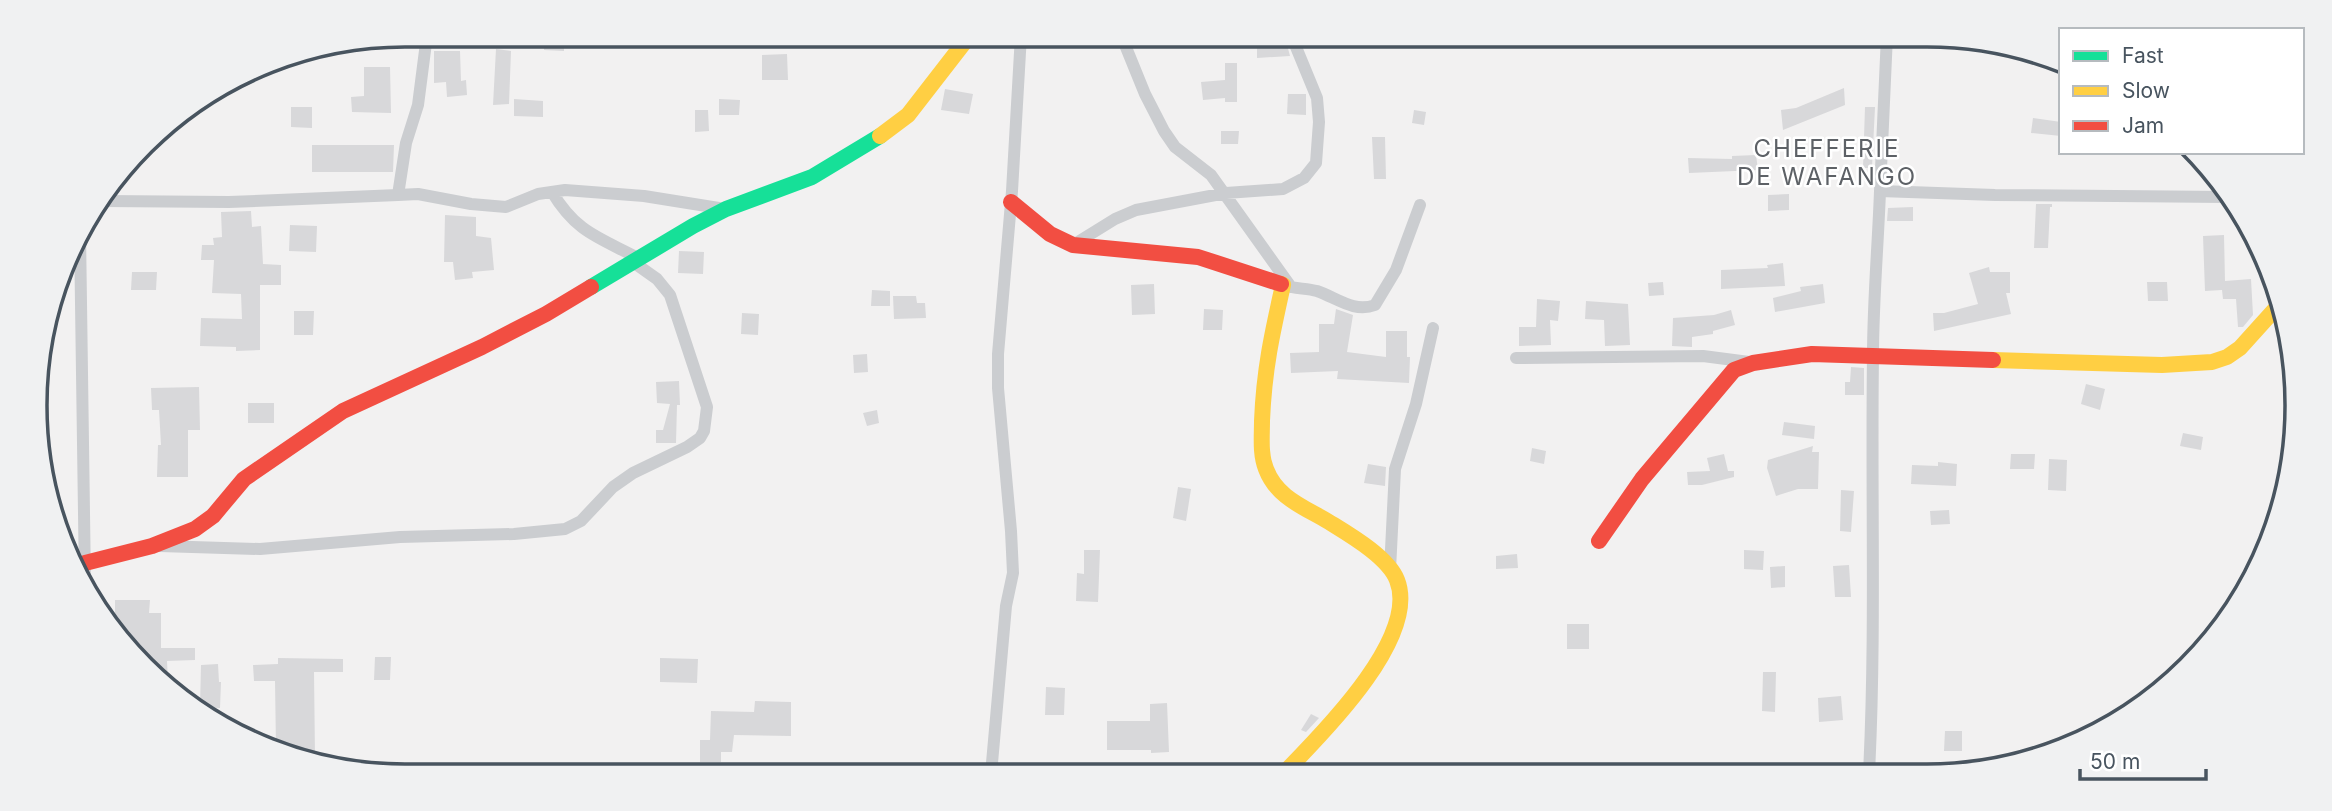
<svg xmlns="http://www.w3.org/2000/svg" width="2332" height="811" font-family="Inter,sans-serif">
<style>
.building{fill:#d8d8da}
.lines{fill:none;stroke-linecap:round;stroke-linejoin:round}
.street{stroke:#cbcdd0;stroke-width:12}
.fast{stroke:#16e098;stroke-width:16}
.slow{stroke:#ffcf43;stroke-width:16}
.jam{stroke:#f24e42;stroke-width:16}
.labels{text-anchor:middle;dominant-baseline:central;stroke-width:5;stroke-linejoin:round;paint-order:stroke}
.quarter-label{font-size:24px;letter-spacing:2px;fill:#5d6166;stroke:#fff}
.rim{fill:none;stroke:#48545f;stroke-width:3.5}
</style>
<rect width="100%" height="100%" fill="#f2f1f1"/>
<path class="building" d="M544 35H564V51L544 50Z
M1286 41 1290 56 1257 58V42Z
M496 49 511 51 509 104 493 105Z
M434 51H460L461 81 466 80 467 95 447 97 446 82 434 83Z
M787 54 788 80H762V55Z
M1225 63H1237V102H1225V98L1203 100 1201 82 1225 80Z
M364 67H390L391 113 352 112 351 97 364 96Z
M1844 88 1845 105 1783 130 1781 110 1796 108Z
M945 89 973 94 969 114 941 110Z
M1288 94H1306V115L1287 114Z
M514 99 543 101V117L514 116Z
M719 99 740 100 739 115H719Z
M291 107H312V128L291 127Z
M1865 107H1875L1872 168H1863Z
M695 110H708L709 131 695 132Z
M1414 110 1426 112 1424 125 1412 123Z
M2033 118 2061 122V136L2031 133Z
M1221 131H1239L1238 144H1221Z
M1372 137H1385L1386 179H1374Z
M312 145H394L393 172H312Z
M1756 155 1758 170 1689 173 1688 158 1732 159V156Z
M1789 194V210L1768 211V195Z
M2036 204H2052V207H2050L2048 248H2034Z
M1913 207V221H1887L1888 208Z
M251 211 252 227 261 226 263 264 281 265V285H260V350L236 351V347L200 346 201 318 242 319 241 294 212 293 214 260H201L202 245H214L213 238 222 237 221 212Z
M445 215 476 217V236L491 238 494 270 472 272 473 278 455 280 453 262H444Z
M290 225 317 226 316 252 289 251Z
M2224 235 2225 281 2251 279 2253 315 2243 327H2238L2236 299H2223L2222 290 2205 291 2203 236Z
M679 251 704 252 703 274 678 273Z
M1783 263 1785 286 1721 289V270L1768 268 1767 265Z
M1989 267 1990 272H2010V293H2006L2011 314 1934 331 1933 313H1944L1978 304 1969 273Z
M132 272H157L156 290H131Z
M1663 282 1664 295 1649 296 1648 283Z
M2147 282H2167L2168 301H2148Z
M1154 284 1155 314 1132 315 1131 285Z
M1823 284 1825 303 1775 312 1773 298 1801 291 1800 287Z
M872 290 890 291V306H871Z
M893 296H916L917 303H925L926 318 894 319Z
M1537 299 1560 301 1558 321 1550 320 1551 345 1519 346V327H1536Z
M1586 301 1628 304 1630 345 1605 346 1604 320 1585 319Z
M1204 309 1223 310 1222 330H1203Z
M1336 309 1353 315 1347 352 1386 357V331H1407V357H1410L1409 383 1337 379 1338 371 1291 373 1290 353 1319 352V324H1334Z
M1731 310 1735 325 1713 331V334L1692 337V347L1672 346 1673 318 1714 315Z
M294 311H314L313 335H294Z
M742 313 759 314 758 335 741 334Z
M867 354 868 372 854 373 853 355Z
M1851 367 1864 368V395H1845V382H1850Z
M679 381 680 405H677L676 443H656V430H663L670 404 657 403 656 382Z
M2086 384 2105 389 2100 410 2081 404Z
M199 387 200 430H188V477H157L158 445H161L159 410H152L151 388Z
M248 403H274V423H248Z
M877 410 879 423 867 426 863 413Z
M1784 422 1815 426 1814 439 1782 435Z
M2183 433 2203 437 2201 450 2180 446Z
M1813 446 1812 452H1819L1818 489H1798L1776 496 1767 468 1768 460Z
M1532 448 1546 451 1544 464 1530 461Z
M1724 454 1728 471H1734V477L1702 485H1688L1687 472 1710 471 1707 458Z
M2011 454H2035L2034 469H2010Z
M2049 459 2067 460 2066 491 2048 490Z
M1938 462 1957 464 1956 486 1911 484 1912 465 1938 466Z
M1368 464 1386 467 1385 486 1364 483Z
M1178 487 1191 489 1186 521 1173 518Z
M1841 490 1854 491 1851 532 1840 531Z
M1949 510 1950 524 1931 525 1930 511Z
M1084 550H1100L1098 602 1076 601 1077 573 1084 574Z
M1744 550 1764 551 1763 570 1744 569Z
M1517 554 1518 568 1496 569V556Z
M1849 565 1851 597H1835L1833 566Z
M1785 566V587L1771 588 1770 567Z
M115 600H150L149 613H161V648H195V660L167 661 168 682 115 629Z
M1567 624H1589V649H1567Z
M375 657H391L390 680H374Z
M278 658 343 659V672H314L315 757 297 758 276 748 275 681H254L253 665 278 664Z
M660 658 698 659 697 683 660 682Z
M218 664 219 682H221L220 708 200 707 201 665Z
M1763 672H1776L1775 712 1762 711Z
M1046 687 1065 688 1064 715H1045Z
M1841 696 1843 720 1819 722 1818 698Z
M755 701 791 702V736L734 735 732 752H721V762H700V740H710L711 711 754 712Z
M1167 703 1169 752 1151 753V750H1107V721H1150V704Z
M1311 714 1319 718 1306 732 1301 730Z
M1945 731H1962V751H1944Z"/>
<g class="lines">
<path class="street" d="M1121 35 1145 94 1164 131 1175 147 1211 175 1291 287
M1887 35 1880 191 1995 195 2227 197
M552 192C576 232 598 237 638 258
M398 195 418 194 471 204 506 207 538 194 565 190 644 196 725 209
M104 201 229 202 398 195 406 143 418 105 427 35
M80 233 85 583
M1073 245 1115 219 1136 210 1226 193 1283 189 1304 178 1316 163 1319 122 1317 98 1296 47 1294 35
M1284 285C1294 289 1306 288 1317 291 1337 298 1354 313 1375 305L1396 270 1420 205
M1516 358 1703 356 1749 362
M160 546 260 549 400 537 514 534 565 529 581 521 613 487 633 473 687 447 700 438 704 431 707 407 670 295 657 279 633 262
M1390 570 1395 469 1416 404 1433 328
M1869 773C1876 634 1871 495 1873 356 1873 301 1878 246 1880 191
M991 774 1006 606 1013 573 1011 531 998 388V354L1012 191 1021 35
M915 775H999"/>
<path class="fast" d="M591 287 693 226 726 209 812 177 880 136"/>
<path class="slow" d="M880 136 908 115 970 35
M1281 284 1283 285C1272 334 1264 370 1262 421 1262 437 1260 454 1266 469 1277 498 1304 507 1329 522 1350 535 1388 557 1397 580 1420 638 1320 736 1283 774
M1993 360 2162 365 2212 362 2227 357 2240 348 2277 307"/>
<path class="jam" d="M1011 202 1050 234 1073 245 1198 257 1281 284
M1599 541 1642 479 1734 370 1753 363 1812 354 1993 360
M85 563 152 546 195 529 213 516 244 479 343 411 482 347 546 314 591 287"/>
</g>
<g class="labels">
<g class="quarter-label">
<text x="1827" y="148">CHEFFERIE<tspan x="1827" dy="28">DE WAFANGO</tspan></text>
</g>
</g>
<path d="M0 0H2332V811H0ZM405 47H1927A358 358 0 0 1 2285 405V406A358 358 0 0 1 1927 764H405A358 358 0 0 1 47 406V405A358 358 0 0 1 405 47Z" fill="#f0f1f2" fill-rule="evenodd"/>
<path class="rim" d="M405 47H1927A358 358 0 0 1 2285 405V406A358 358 0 0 1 1927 764H405A358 358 0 0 1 47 406V405A358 358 0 0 1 405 47Z"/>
<rect x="2059" y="28" width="245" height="126" fill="#ffffff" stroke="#b6bbbf" stroke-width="2"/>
<rect x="2073" y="51" width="35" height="10" fill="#16e098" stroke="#b6bbbf" stroke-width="2"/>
<text x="2122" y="63" font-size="21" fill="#48545f">Fast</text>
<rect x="2073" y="86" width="35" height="10" fill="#ffcf43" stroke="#b6bbbf" stroke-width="2"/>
<text x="2122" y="98" font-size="21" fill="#48545f">Slow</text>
<rect x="2073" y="121" width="35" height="10" fill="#f24e42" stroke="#b6bbbf" stroke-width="2"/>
<text x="2122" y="133" font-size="21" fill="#48545f">Jam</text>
<path d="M2080 769v10h126v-10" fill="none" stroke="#48545f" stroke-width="3.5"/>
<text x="2090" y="769" font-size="21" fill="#48545f" stroke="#ffffff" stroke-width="5" paint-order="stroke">50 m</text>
</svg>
